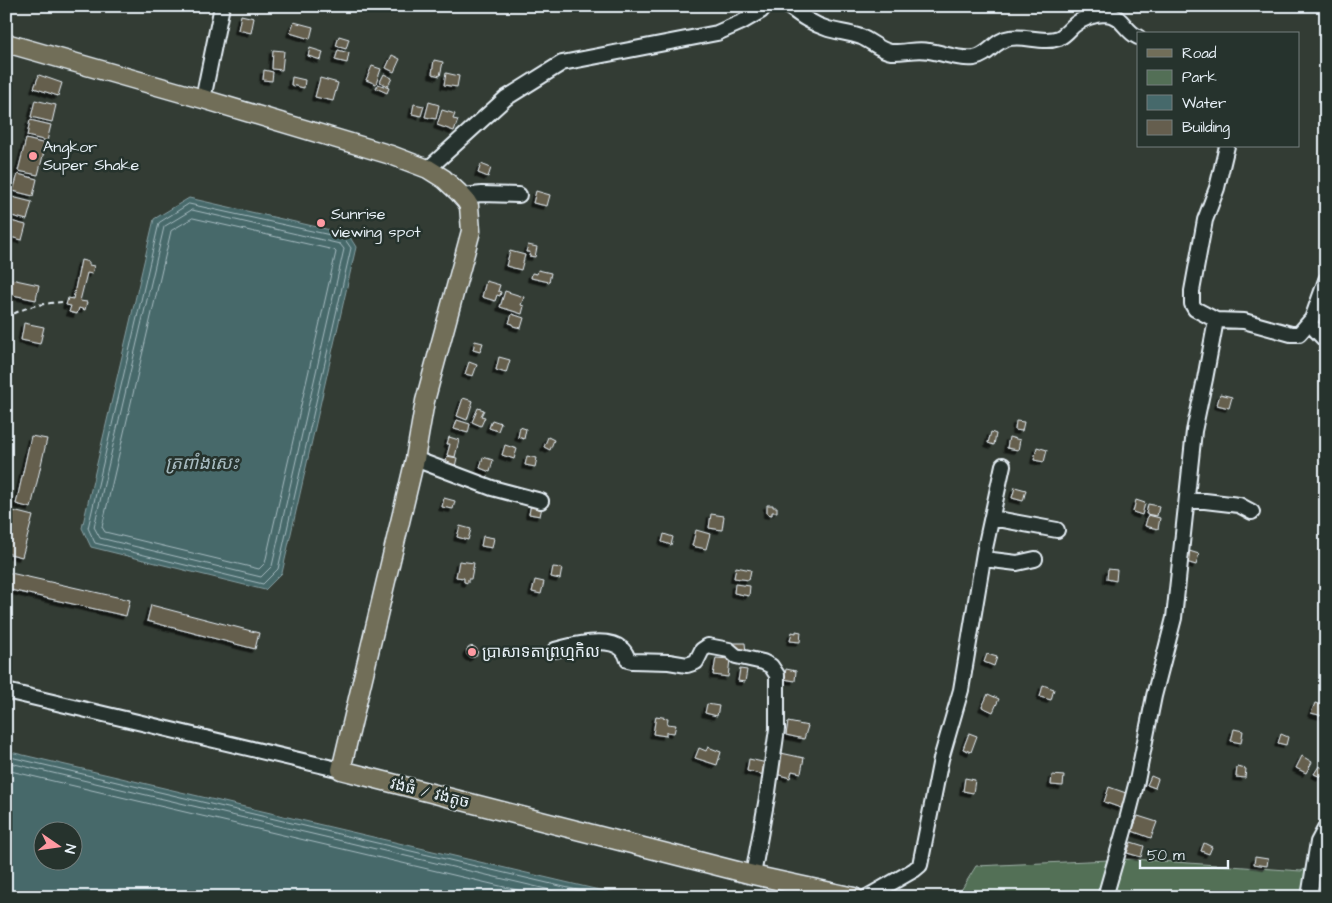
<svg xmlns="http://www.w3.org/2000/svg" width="1332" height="903" font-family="'Architects Daughter','Noto Sans Khmer',sans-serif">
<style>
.green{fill:#536f56;stroke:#9eb0a7}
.water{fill:#46696b;stroke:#879fa3;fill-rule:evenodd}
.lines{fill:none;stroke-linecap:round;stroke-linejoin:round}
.shore{stroke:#a7bbc0;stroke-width:1}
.building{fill:#655e4e;stroke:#e8f1f8;filter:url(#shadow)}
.minor-casing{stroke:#e8f1f8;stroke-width:18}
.major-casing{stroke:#e8f1f8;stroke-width:21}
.path{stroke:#e8f1f8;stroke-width:2;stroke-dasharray:5 4;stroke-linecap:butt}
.minor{stroke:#26332d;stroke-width:14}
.major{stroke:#716e59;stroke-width:18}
.poi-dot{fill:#ff9aa2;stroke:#26332d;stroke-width:2}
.labels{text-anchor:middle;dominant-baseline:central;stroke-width:5;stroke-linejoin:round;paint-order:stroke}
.poi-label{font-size:16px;fill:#e8f1f8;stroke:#26332d;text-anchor:start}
.street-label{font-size:16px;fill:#e8f1f8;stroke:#26332d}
.water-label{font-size:18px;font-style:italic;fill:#a7bbc0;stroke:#26332d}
</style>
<defs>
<filter id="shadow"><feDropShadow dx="-3.5" dy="3.5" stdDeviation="0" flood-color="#0009"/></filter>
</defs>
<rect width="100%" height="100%" fill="#333c34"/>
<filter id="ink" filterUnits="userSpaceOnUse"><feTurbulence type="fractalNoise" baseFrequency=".02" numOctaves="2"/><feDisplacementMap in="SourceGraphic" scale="10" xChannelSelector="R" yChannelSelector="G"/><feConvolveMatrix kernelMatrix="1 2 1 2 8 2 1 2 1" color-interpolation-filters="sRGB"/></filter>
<g filter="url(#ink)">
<path class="green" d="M1326 858V897H957L976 866 1132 859 1301 871Z"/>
<path class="water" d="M189 198 348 234 356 247 282 573 265 590 91 547 82 528 154 219Z
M6 751 629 897H6ZM42 830H72V860H42Z"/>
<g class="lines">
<path class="shore" d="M189 204 344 238 351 248 278 569 263 584 95 543 88 528 159 223Z
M192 210 340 244 344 249 272 566 261 577 100 538 94 527 164 227Z
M193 218 334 250 336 252 265 563 259 569 105 532 102 527 171 231Z
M6 756 607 897
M6 762 580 897
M6 770 547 897"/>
</g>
<path class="building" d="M241 15 254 18 251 33 238 30Z
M294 22 313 27 310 39 290 33Z
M339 36 349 39 346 49 336 46Z
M310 48 323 52 321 60 308 56Z
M273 50 284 51 282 70 272 69Z
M338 50 349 53 347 63 335 60Z
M392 55 400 59 394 72 386 68Z
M434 60 443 62 440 76 432 74Z
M372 66 381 69 376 84 366 80Z
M264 70 273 72 272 81 263 80Z
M446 73 459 76 457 87 444 85Z
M384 74 392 78 388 86 380 82Z
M39 75 62 83 58 96 34 88Z
M292 77 305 80 304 88 291 85Z
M320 78 338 83 333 101 315 97Z
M378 84 389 88 387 93 376 88Z
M35 100 56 105 52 122 31 117Z
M429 102 439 105 436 119 425 117Z
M414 104 424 106 421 116 412 114Z
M442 110 455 114 453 119 458 120 454 131 437 125Z
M30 120 51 125 47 141 27 136Z
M26 139 46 144 38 175 18 171Z
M481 164 491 168 488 177 478 173Z
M18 174 37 179 33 196 13 191Z
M536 191 550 195 547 206 533 203Z
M12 197 32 202 27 220 8 215Z
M7 220 26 225 22 240 6 236Z
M528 245 537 247 535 257 529 256 530 252H526Z
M510 251 525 255 521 270 506 266Z
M81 260 89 262V265L94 266 92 274 87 273 80 301 87 302 85 310 79 308 77 314 69 312 71 306 66 305 68 298 73 299Z
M538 270 551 273 549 282 531 278 532 273 537 274Z
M11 279 39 285 36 300 8 294Z
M486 281 500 285 498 291 501 292 500 296 497 295 495 301 482 297Z
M505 291 524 297 521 305 524 306 522 314 500 307Z
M512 314 524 318 521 328 513 326V324L509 323Z
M24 323 44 327 40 344 21 340Z
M475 341 483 343 480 352 473 350Z
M499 357 510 360 506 373 496 370Z
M469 362 477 365 473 376 465 374Z
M1220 394 1232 397 1229 408 1217 405Z
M463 398 473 401 467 420 457 416Z
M478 408 484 410 481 416 485 417 481 426 472 422Z
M457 420 470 424 468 433 454 429Z
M492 420 501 423 498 431 489 428Z
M1016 421 1024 422 1022 431 1015 430Z
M520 427 526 429 524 439 518 437Z
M991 432 996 434 994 445 988 443Z
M31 436 47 439 31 508 16 504Z
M449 437 459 440 455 457 447 455 450 444H447Z
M548 437 554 440 550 450 544 447Z
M1009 437 1020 440 1018 450 1007 448Z
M505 445 517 449 514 459 502 455Z
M1037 447 1047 450 1044 462 1034 460Z
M447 456 457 458 454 471 444 469Z
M527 456 537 458 535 467 525 465Z
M483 457 493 460 490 472 480 468Z
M1015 487 1026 490 1023 501 1012 498Z
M444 498 455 501 453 509 442 507Z
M1136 500 1145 503 1142 515 1133 512Z
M531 504 542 507 540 516 529 514Z
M1148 504 1159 506 1157 516 1146 514Z
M767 505H773V507H777V512H772V515L767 514Z
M13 511 33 516 22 557 6 553V540Z
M711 514 724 516 722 530 709 528Z
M1148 515 1160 518 1158 529 1145 526Z
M460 526 471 529 468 540 457 537Z
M696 530 710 534 706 549 692 546Z
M664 534 673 537 671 545 662 542Z
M483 536 494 538 492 548 481 546Z
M1186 550 1199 554 1196 565 1183 561Z
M459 561 474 563 471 579H468V583L464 582V578L456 577Z
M553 567 562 568 560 579 551 577Z
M736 567 751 570 749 580 734 578Z
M1108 569 1117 570 1116 581 1107 579Z
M6 572 130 600 126 616 6 589Z
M535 580 544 582 541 594 532 592Z
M735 584 750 586 749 596 734 593Z
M151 605 259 633 255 649 147 621Z
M796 631 801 632 800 642 790 641 792 632 796 633Z
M733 643H745L746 652 733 653Z
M466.5 652a5.5 5.5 0 1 1 11 0a5.5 5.5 0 1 1-11 0Z
M987 654 997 657 994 666 984 662Z
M716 658 730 659 728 677 713 675Z
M740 669 747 670 745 682 738 681Z
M786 669 796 671 795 681 784 679Z
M1043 685 1054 689 1051 700 1040 697Z
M988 694 999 699 993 712 982 707Z
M1315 703 1326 706 1323 716 1311 713Z
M707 704 719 706 717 716 705 713Z
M656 716 668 718 667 724 676 725 674 733 666 732V736L653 734Z
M788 722 808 726 804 739 786 735Z
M1234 729 1243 731 1241 743 1231 741Z
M969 733 977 736 971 752 963 749Z
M1281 734 1288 737 1286 745 1278 743Z
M708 747 721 752 717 765 695 758 699 748 706 751Z
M781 753 804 758 801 773 792 771 790 778 776 774Z
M1302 756 1312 762 1306 773 1296 768Z
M749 759 767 763 765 775 747 771Z
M1319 766 1325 769 1321 777 1314 774Z
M1237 767 1246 769 1245 778 1236 777Z
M1052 775 1064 776 1063 786 1051 785Z
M1151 776 1158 779 1155 788 1147 785Z
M965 778 975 780 973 793 963 791Z
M1109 787 1126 793 1121 808 1104 802Z
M1138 816 1157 822 1151 838 1132 831Z
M1131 842 1144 846 1141 857 1127 853Z
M1204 843 1212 847 1209 854 1201 851Z
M1255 857 1268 859 1267 866 1254 864Z"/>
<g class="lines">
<defs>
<path id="minor" d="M788 6C801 16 812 24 828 29 838 32 850 33 861 37 871 41 881 51 891 52 904 53 917 48 929 51 944 53 959 60 974 58 990 55 994 40 1010 38 1026 35 1043 44 1059 38 1065 35 1069 30 1073 26 1081 19 1094 14 1105 14 1123 15 1124 31 1138 37
M203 99 222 6
M428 169 506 98 562 63 717 33 742 22 761 11 765 6
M462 196 482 194 519 195
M1216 320 1244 321 1291 334H1299L1312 319 1326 280
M1309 323 1326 341
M415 459 492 488 541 501
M1187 501H1205L1239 505 1252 512
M992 518 1057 530
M984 559 1017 563 1035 559
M555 650C573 645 608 636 622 649 625 652 627 656 628 660L632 661 669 662 687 665 696 662 702 650 708 646 729 650 736 656 763 662 771 666 777 675V729L768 792 753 875
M6 691 341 770
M867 897 914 870 920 865 941 759 961 690 984 553 1003 465
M1105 897 1124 831 1137 781 1154 696 1174 618 1194 431 1205 379 1216 320 1195 309 1192 304V291L1205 220 1217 188 1227 146
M1309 897 1318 842 1326 827"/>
<path id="major" d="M6 43 203 99 391 155 428 169 444 179 458 192 466 201 469 206 471 231 425 401 415 459 341 770 753 875 854 897"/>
</defs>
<use href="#minor" class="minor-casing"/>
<use href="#major" class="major-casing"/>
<path class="path" d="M6 70 9 59
M6 318C27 306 38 304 62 302"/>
<use href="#minor" class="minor"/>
<use href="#major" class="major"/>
</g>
</g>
<g class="poi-dot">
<circle cx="33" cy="156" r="5"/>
<circle cx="321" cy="223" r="5"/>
<circle cx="472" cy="652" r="5"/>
</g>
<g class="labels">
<g class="poi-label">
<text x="43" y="147">Angkor<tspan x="43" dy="18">Super Shake</tspan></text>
<text x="331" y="214">Sunrise<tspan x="331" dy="18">viewing spot</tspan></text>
<text x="482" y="652">ប្រាសាទតាព្រហ្មកិល</text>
</g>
<g class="street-label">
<text transform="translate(430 793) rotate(14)">វង់ធំ / វង់តូច</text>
</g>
<g class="water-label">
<text x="202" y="463">ត្រពាំងសេះ</text>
</g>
</g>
<rect width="1332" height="903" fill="none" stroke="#26332d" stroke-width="25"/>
<rect x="12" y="12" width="1307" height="878" fill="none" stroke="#e8f1f8" stroke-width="2" filter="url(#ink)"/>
<rect x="1137" y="32" width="162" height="115" fill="#26332d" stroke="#747f7e"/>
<rect x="1147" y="49" width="25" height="8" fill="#716e59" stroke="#747f7e"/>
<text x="1182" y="58" font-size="15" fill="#e8f1f8">Road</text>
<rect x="1147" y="70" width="25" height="15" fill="#536f56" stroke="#747f7e"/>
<text x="1182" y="82" font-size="15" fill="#e8f1f8">Park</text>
<rect x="1147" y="95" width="25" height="15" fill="#46696b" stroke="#747f7e"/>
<text x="1182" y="108" font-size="15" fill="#e8f1f8">Water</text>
<rect x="1147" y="120" width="25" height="15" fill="#655e4e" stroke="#747f7e"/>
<text x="1182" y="132" font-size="15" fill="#e8f1f8">Building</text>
<g transform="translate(58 846) rotate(103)"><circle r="24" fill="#26332d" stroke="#747f7e"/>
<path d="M0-4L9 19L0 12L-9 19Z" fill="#ff9aa2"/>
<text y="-8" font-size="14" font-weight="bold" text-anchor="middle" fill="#e8f1f8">N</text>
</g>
<path d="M1140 860v8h88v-8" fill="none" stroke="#e8f1f8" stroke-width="2.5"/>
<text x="1147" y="860" font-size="15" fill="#e8f1f8" stroke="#26332d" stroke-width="4" paint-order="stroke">50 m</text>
</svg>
